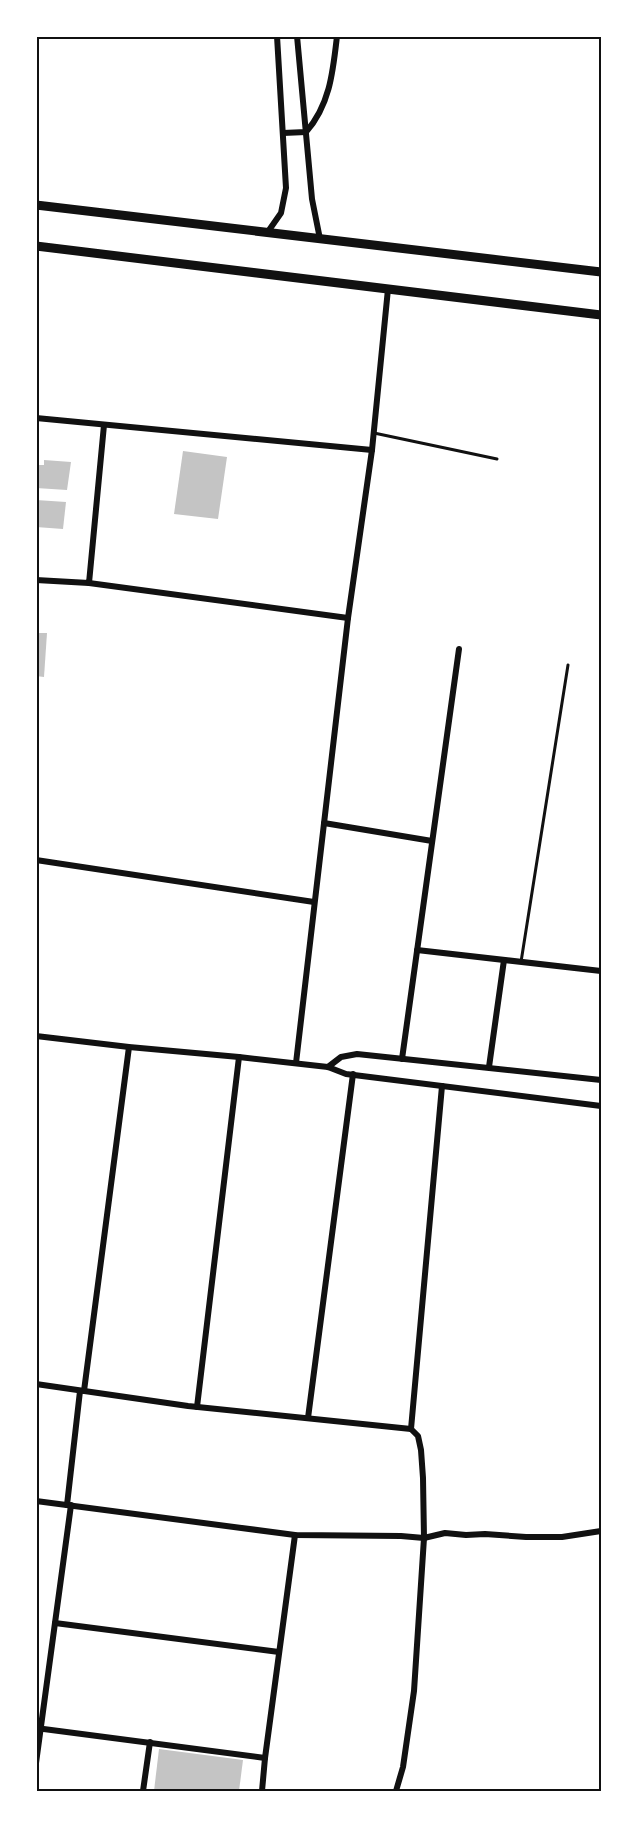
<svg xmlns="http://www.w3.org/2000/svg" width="637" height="1827" font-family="'Asap Condensed',sans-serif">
<rect width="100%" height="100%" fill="#fff"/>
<!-- building -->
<g fill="#c4c4c4">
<polygon points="183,451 227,457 218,519 174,514"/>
<polygon points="44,460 71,462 67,490 36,488 36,465 44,465"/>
<polygon points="36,500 66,502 63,529 36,527"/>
<polygon points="36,633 47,633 44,677 36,676"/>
<polygon points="159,1749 243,1760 239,1791 154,1791"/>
</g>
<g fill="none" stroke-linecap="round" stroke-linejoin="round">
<!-- service -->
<g stroke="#111" stroke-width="3">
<polyline points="374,433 497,459"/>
<polyline points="521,962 568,665"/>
</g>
<!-- minor -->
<g stroke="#111" stroke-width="6">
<polyline points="297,36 312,199 320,239"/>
<path d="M283 133 306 132C330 105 333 71 337 36"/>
<polyline points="267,233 281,213 286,188 277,36"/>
<polyline points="36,418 372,450"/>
<polyline points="36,580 89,583 104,425"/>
<polyline points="89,583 348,618"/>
<polyline points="324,823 432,841"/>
<polyline points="36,860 314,902"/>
<polyline points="417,950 601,971"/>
<polyline points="36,1036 129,1047 239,1057 328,1067 346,1074 601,1106"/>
<polyline points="402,1059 459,649"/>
<polyline points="296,1063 348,618 372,450 388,289"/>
<polyline points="328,1067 341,1057 357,1054 601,1080"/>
<polyline points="489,1067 504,960"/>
<polyline points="36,1384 188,1406 411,1429"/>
<polyline points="84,1391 129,1047"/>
<polyline points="197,1407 239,1057"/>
<polyline points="308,1418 353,1074"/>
<polyline points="36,1501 295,1535 401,1536 424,1538 445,1533 466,1535 485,1534 526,1537 562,1537 601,1531"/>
<polyline points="67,1505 80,1391"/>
<polyline points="55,1623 279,1652"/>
<polyline points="36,1728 265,1758"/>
<polyline points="36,1763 71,1505"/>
<polyline points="143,1791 150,1742"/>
<polyline points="262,1791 265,1758 295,1535"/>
<polyline points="396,1791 403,1767 414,1691 424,1538 423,1478 421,1450 418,1436 411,1429 442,1086"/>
</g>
<!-- primary -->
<g stroke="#111" stroke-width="9">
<polyline points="36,205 601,272"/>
<polyline points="36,246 601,315"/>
</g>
</g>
<!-- border -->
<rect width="637" height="1827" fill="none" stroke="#ffffff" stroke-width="75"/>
<rect x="38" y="38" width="562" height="1752" fill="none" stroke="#111" stroke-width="2"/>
</svg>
